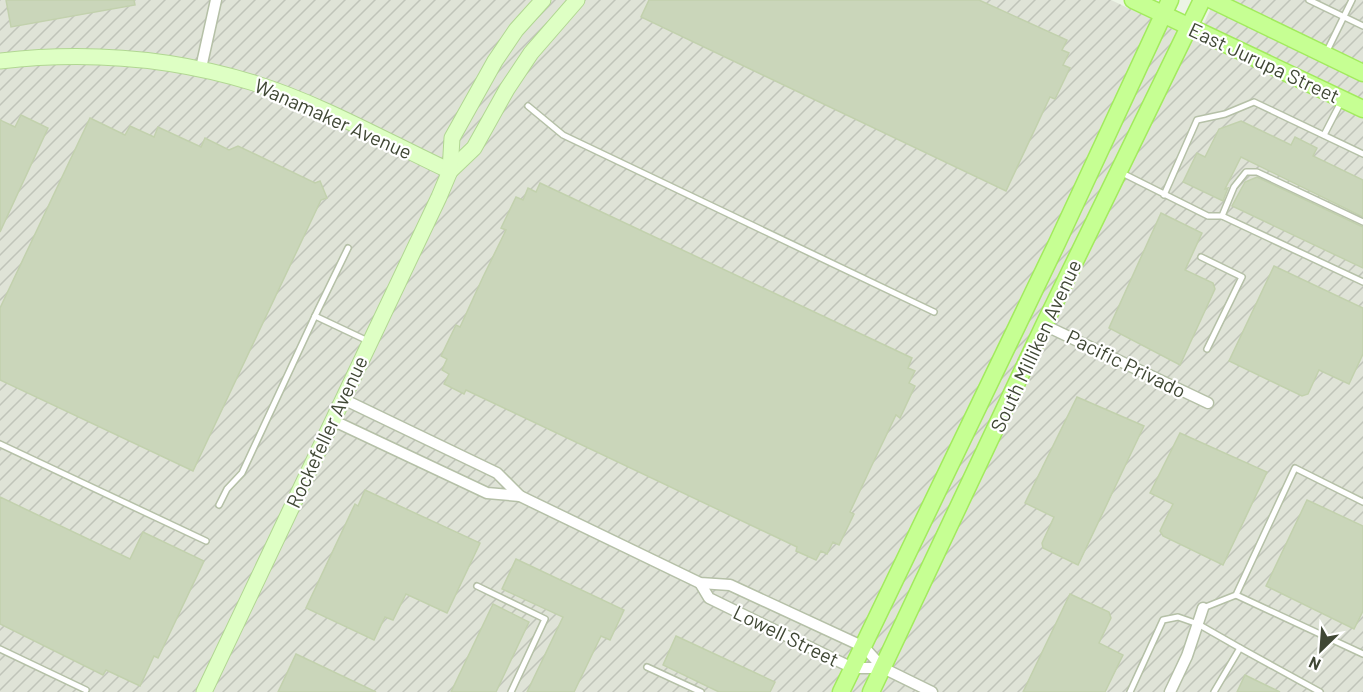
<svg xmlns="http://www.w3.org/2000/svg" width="1363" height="692" font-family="Barlow,sans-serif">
<defs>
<pattern id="industrial-furrows" width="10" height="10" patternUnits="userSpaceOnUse" patternTransform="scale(1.5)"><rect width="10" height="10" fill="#dfe3d7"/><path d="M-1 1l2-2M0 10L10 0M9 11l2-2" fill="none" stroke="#c0c4b9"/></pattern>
</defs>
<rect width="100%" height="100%" fill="#ecf4e5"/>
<!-- industrial -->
<polygon fill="url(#industrial-furrows)" points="0,0 1111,0 1196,40 1215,0 1363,0 1363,692 0,692"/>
<!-- building -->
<g fill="#cad6ba" stroke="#c2d1ad" stroke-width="1.5">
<polygon points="6,0 134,0 135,5 11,27"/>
<polygon points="649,0 979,0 1067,40 1062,50 1069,53 1063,65 1070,68 1055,99 1050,97 1006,191 641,17"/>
<polygon points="21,115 48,128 0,232 0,120 15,127"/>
<polygon points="90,118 125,135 130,126 154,137 158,127 201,147 205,138 229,150 238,146 315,183 320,181 327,198 321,200 193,471 0,380 0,308"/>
<polygon points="1241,121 1291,145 1295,137 1317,148 1313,156 1363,180 1363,217 1241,157 1225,189 1228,188 1223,201 1183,182 1197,153 1205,157 1219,129"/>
<polygon points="1257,177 1363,227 1363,268 1232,206 1245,182"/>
<polygon points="540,183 912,358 908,368 915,371 909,383 915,386 900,418 896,415 872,465 850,512 854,514 839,545 833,542 827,554 821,551 816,560 796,551 797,547 466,390 464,394 444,384 449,374 442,370 447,359 441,356 456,325 460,327 483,277 506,230 501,228 516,197 523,200 528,188 536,192"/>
<polygon points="1161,213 1202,233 1185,270 1213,283 1215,289 1180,365 1109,328"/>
<polygon points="1274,266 1363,308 1363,354 1349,384 1319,370 1308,394 1302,396 1229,361"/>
<polygon points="1077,397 1144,426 1078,565 1043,548 1042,543 1054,517 1025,503"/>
<polygon points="1180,433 1267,472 1223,565 1163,536 1160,531 1173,504 1150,493"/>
<polygon points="365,490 480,543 447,613 406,594 393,620 385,617 374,640 306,608 355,504 358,506"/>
<polygon points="0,497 130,559 143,532 204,561 158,658 154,656 140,686 106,670 103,675 0,624"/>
<polygon points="1307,500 1363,526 1363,611 1354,629 1266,586"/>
<polygon points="516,559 624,610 610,640 601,636 574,692 527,692 563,617 502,589"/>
<polygon points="1070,594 1109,612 1111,618 1099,643 1123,655 1105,692 1023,692"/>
<polygon points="493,604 529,622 496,692 451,692"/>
<polygon points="676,636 775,682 770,692 719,692 663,665"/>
<polygon points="296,654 376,692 278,692"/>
<polygon points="1245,675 1280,692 1237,692"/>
</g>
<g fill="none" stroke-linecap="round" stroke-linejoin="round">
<defs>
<g id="lane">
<polyline points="1309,0 1363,26"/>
<polyline points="1326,53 1352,0"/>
<polyline points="528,106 563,135 934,312"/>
<polyline points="1324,135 1341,102"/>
<polyline points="1120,172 1208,216 1222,216 1363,282"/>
<polyline points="1164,195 1197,120 1225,114 1254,102 1363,154"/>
<polyline points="1222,216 1234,187 1246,172 1257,172 1363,222"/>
<polyline points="348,248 315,316 368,341"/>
<polyline points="1201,257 1242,277 1207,349"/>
<polyline points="0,444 206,541"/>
<polyline points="219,505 227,489 242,473 315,316"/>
<polyline points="477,586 545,619 511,692"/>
<polyline points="1236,595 1363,654"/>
<polyline points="1203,608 1236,595 1295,468 1363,502"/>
<polyline points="1240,648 1320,692"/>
<polyline points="0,649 86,690"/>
<polyline points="647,667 701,692"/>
<polyline points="1130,692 1163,620 1178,617 1198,624 1240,648 1214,692"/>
</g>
<g id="street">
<polyline points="201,68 216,0"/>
<polyline points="1044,325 1208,403"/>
<polyline points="343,399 497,473 520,496 700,583 730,585 864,647 883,668 932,692"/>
<polyline points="332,420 487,493 520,496"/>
<polyline points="700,583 709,598 838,661 853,668 883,668"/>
<polyline points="1170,692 1187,656 1203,608"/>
</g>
<g id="secondary">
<path d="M0 61C86 51 170 57 254 83 321 104 386 141 450 171"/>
<polyline points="450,171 474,148 507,89 531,53 577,0"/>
<polyline points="204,692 439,197 450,171 452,138 495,61 516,30 543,0"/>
</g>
<g id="primary">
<polyline points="1133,0 1363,109"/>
<polyline points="1212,0 1363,73"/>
<polyline points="841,692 1058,241 1170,0"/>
<polyline points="871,692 1044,325 1202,0"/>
</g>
</defs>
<!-- lane casing -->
<use href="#lane" stroke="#b5c0a7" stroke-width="8"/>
<!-- street casing -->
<use href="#street" stroke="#b5c0a7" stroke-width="13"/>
<!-- secondary casing -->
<use href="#secondary" stroke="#b1d792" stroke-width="17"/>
<!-- primary casing -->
<use href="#primary" stroke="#a2eb5d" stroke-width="19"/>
<!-- lane -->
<use href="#lane" stroke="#fff" stroke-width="5"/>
<!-- street -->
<use href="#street" stroke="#fff" stroke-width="10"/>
<!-- secondary -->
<use href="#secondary" stroke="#deffc4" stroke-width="15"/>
<!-- primary -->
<use href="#primary" stroke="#c6ff93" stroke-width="16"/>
</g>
<g text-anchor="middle" stroke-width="4.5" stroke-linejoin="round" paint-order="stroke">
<!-- street labels -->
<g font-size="20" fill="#3f4734" stroke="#fff">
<text transform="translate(1264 63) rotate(25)" y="7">East Jurupa Street</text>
<text transform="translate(333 119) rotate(24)" y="7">Wanamaker Avenue</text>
<text transform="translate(1036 346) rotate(-65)" y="7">South Milliken Avenue</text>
<text transform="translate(1126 364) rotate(26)" y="7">Pacific Privado</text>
<text transform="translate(327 432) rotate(-65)" y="7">Rockefeller Avenue</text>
<text transform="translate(786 636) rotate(26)" y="7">Lowell Street</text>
</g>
</g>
<!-- north arrow -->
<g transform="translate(1321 650) rotate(205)" stroke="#ffffff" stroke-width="4.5" paint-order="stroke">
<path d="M0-4.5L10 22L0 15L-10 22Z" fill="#3f4734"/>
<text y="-9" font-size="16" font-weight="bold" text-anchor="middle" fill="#3f4734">N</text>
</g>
</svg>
